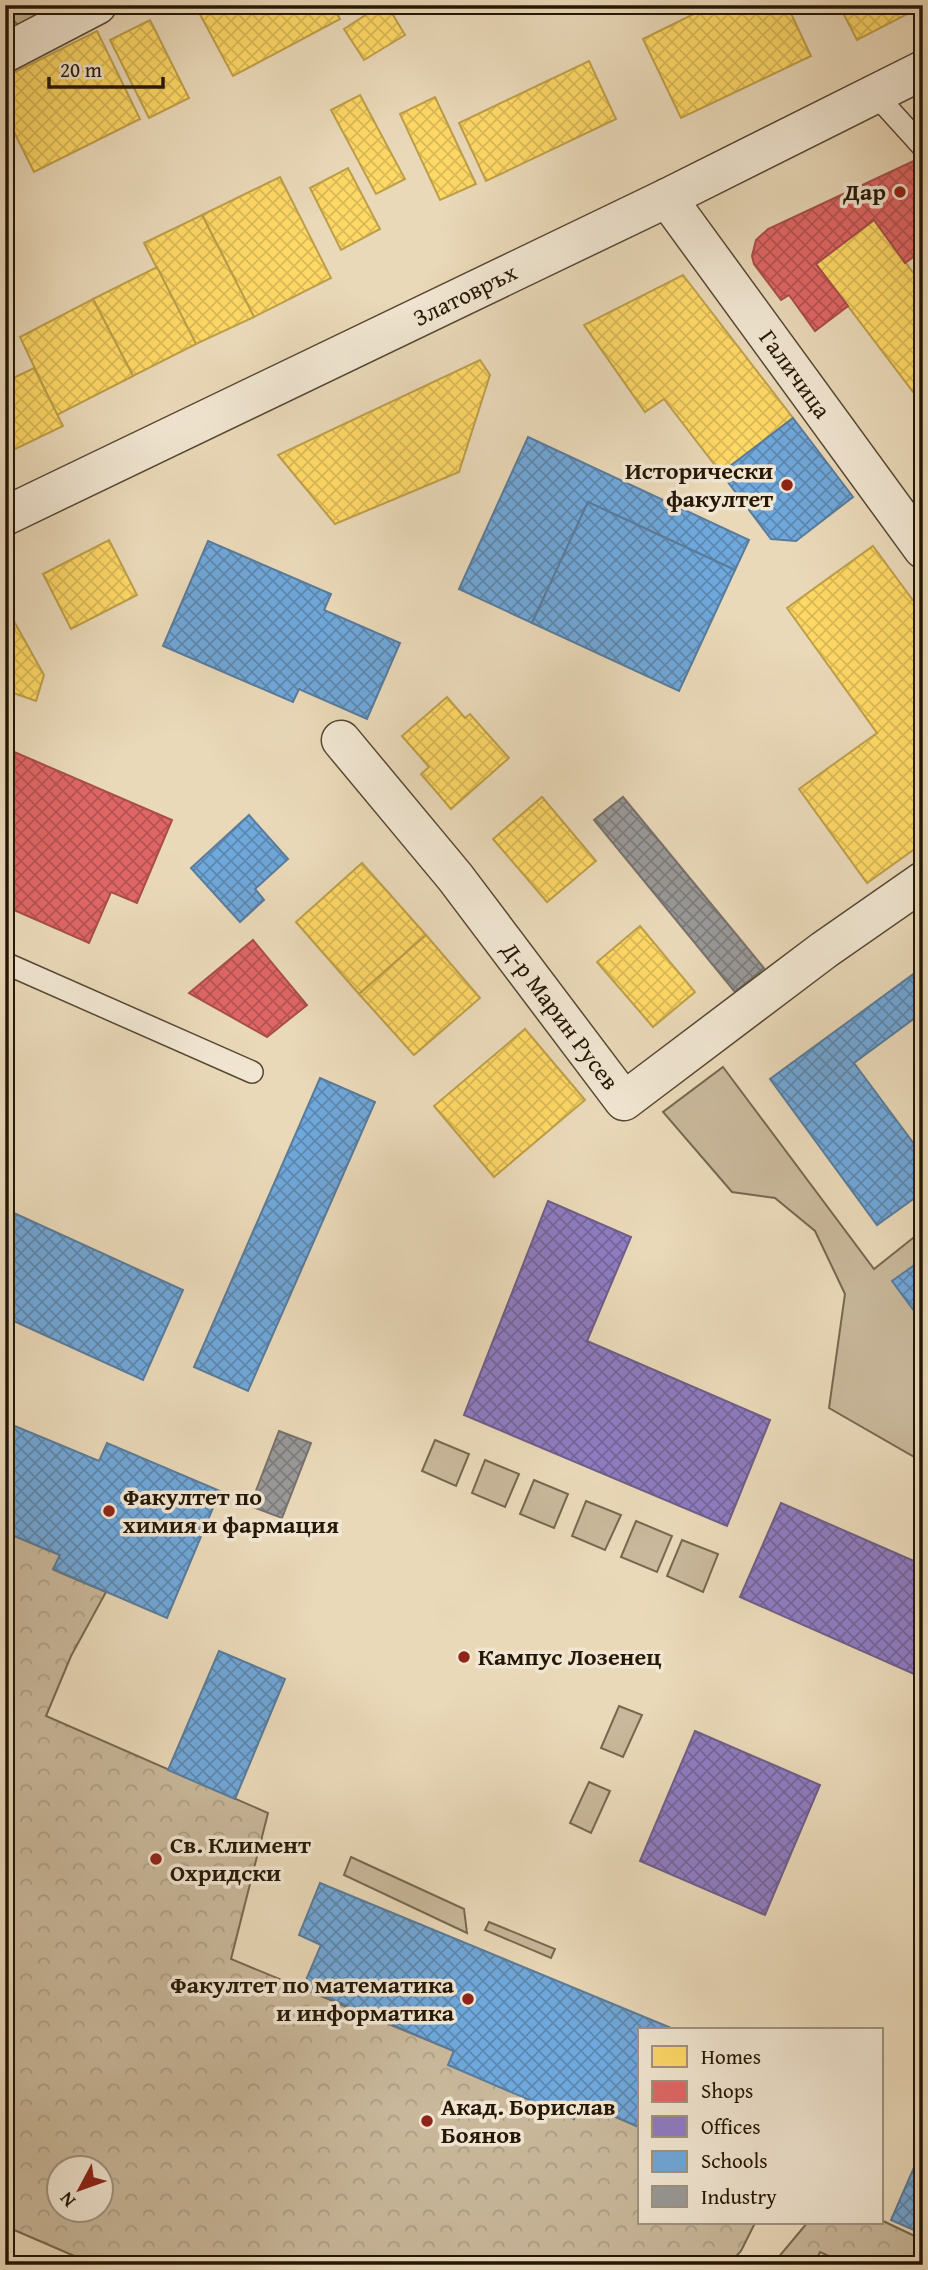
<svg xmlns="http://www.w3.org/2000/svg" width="928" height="2270" font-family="'Gentium Book Plus',serif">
<defs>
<pattern id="forest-crowns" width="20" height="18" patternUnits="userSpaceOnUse" patternTransform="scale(1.75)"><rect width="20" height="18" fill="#c9b89b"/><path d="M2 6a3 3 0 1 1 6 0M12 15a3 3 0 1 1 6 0" fill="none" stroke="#ac9d84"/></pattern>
<pattern id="homes-cross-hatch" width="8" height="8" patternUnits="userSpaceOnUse" patternTransform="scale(1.75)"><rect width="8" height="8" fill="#ffd966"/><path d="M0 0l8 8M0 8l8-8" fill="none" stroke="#daba57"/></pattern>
<pattern id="shops-cross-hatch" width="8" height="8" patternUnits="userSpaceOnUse" patternTransform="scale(1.75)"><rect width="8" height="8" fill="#e06666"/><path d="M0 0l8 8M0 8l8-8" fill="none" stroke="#b55352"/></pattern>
<pattern id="offices-cross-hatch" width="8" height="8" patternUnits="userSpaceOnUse" patternTransform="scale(1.75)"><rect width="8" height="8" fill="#8e7cc3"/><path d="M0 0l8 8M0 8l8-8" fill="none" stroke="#74659c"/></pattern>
<pattern id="schools-cross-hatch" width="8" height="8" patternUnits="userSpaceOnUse" patternTransform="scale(1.75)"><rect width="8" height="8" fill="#6fa8dc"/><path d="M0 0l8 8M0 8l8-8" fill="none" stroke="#5b88b0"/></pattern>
<pattern id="industry-cross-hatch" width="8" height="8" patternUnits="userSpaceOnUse" patternTransform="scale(1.75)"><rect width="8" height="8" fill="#999"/><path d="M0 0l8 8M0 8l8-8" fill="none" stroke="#7d7c7b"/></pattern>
</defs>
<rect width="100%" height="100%" fill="#ead9b9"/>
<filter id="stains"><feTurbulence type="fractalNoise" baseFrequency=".00286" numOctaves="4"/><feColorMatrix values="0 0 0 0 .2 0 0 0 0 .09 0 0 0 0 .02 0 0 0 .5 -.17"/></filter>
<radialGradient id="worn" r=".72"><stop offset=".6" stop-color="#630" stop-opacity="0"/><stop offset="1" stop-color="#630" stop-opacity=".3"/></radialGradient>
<!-- grass -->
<g fill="#c9b89b" stroke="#776850" stroke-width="2">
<polygon points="723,1067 874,1269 923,1230 923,1462 829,1408 845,1294 815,1231 775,1198 732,1192 663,1112"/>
<polygon points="435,1440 469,1454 456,1486 422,1471"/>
<polygon points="485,1460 519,1474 505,1507 472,1493"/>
<polygon points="534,1480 568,1494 554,1528 520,1514"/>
<polygon points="586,1501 621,1515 605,1550 572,1536"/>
<polygon points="636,1521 672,1536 657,1572 621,1557"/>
<polygon points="682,1540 718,1554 703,1592 667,1576"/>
<polygon points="619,1706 642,1715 623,1757 601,1748"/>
<polygon points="589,1782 610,1791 591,1833 570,1823"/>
<polygon points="351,1857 464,1909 467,1933 344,1875"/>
<polygon points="489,1922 555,1949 551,1958 485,1930"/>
</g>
<!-- forest -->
<g fill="url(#forest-crowns)" stroke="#776850" stroke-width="2" fill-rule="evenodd">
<polygon points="5,5 73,5 24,31 5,12"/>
<path d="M5 1532 60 1555 54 1570 106 1592 71 1656 46 1716 268 1813 231 1959 454 2051 449 2065 574 2118 581 2102 639 2127V2223H755L741 2251 728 2265H95L5 2226ZM60 2168H102V2210H60Z"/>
<polygon points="881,2220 923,2240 923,2265 849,2265 820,2252 814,2265 772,2265 807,2223 881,2223"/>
</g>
<!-- homes -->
<g fill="url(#homes-cross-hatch)" stroke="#be9f49" stroke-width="2">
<polygon points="195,5 333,5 340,19 233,76"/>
<polygon points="381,5 387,5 405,35 364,60 344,29"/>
<polygon points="712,5 787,5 811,56 681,118 643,39"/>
<polygon points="839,5 923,5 923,6 857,40"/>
<polygon points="150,20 189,98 149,118 110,40"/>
<polygon points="97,31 140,119 34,172 5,114 5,77"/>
<polygon points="589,61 616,119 486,181 459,123"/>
<polygon points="360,95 405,179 376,194 331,110"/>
<polygon points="435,97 476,184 440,200 400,114"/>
<polygon points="348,168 380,229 341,250 310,188"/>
<polygon points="280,177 331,278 254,317 202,215"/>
<polygon points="202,215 254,317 196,344 144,243"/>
<polygon points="874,220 923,286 923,405 816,264"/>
<polygon points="157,267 196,344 133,376 93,299"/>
<polygon points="683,275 793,418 721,473 664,399 645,412 584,325"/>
<polygon points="93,299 133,376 57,415 20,337"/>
<polygon points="480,360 490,375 459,472 335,524 278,455"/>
<polygon points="34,368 63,426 5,454 5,382"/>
<polygon points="109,540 137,595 71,629 43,574"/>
<polygon points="873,546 923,614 923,843 867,883 799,789 877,733 787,608"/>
<polygon points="5,605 44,675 36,701 5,690"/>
<polygon points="447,697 465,718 470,714 509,758 451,809 421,774 429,767 402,736"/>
<polygon points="542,797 596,861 547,902 493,839"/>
<polygon points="362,863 426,935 359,994 296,922"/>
<polygon points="640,926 695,992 653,1027 597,962"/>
<polygon points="426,935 480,998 414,1055 359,994"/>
<polygon points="525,1029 585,1100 494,1177 434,1106"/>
</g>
<!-- shops -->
<g fill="url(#shops-cross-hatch)" stroke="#a84e49" stroke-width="2">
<polygon points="920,158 923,162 923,250 905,263 874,220 816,264 848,306 815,331 789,295 781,300 754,264 752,256 756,240 768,229"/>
<polygon points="5,748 172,820 137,903 111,892 89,943 5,906"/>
<polygon points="253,940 307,1005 267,1037 189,993"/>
</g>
<!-- offices -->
<g fill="url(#offices-cross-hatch)" stroke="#6e5e8a" stroke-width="2">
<polygon points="548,1201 631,1237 587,1341 770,1420 727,1526 464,1415"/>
<polygon points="781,1503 923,1565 923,1678 740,1597"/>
<polygon points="695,1731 820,1785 765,1915 640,1861"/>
</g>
<!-- schools -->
<g fill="url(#schools-cross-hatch)" stroke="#597c9c" stroke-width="2">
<polygon points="793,418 853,497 796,541 771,539 721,473"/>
<polygon points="528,437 749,540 735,570 588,502 532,623 459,589"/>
<polygon points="588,502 735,570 679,691 532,623"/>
<polygon points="208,541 331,594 324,610 400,643 367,719 299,689 293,702 163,646"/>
<polygon points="249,815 288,859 255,889 264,900 240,922 191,868"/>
<polygon points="923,967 923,1012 854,1063 923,1156 923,1192 877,1225 770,1079"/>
<polygon points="320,1078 375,1102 248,1391 194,1367"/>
<polygon points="5,1209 183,1290 143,1380 5,1317"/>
<polygon points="923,1259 923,1317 920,1319 892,1281"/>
<polygon points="5,1422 99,1461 107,1443 220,1491 167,1618 53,1569 60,1555 5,1532"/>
<polygon points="219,1651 285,1679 235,1799 168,1770"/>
<polygon points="320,1883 676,2030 639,2030 639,2127 581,2102 574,2119 448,2065 454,2051 303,1987 321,1945 299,1935"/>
<polygon points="923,2147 923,2234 891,2220"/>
</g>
<!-- industry -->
<g fill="url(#industry-cross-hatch)" stroke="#76726d" stroke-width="2">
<polygon points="623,797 764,968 735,992 594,820"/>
<polygon points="279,1431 311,1443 282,1518 250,1506"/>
</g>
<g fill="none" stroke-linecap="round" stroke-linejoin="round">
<defs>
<g id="lane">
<polyline points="875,94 923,147"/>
<polyline points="5,963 252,1072"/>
</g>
<g id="street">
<polyline points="5,53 97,5"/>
<polyline points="667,198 923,549"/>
<polyline points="5,516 667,198 923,70"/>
<polyline points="341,740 455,877 624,1101 824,950 923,881"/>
</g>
</defs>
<!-- lane casing -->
<use href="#lane" stroke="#564833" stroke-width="24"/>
<!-- street casing -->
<use href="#street" stroke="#564833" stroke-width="41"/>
<!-- lane -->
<use href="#lane" stroke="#f1e6d2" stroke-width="21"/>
<!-- street -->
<use href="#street" stroke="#f1e6d2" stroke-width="38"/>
</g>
<!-- markers -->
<g fill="#8f2418" stroke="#f1e6d2" stroke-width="2.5">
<circle cx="900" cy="192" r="7"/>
<circle cx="787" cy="485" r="7"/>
<circle cx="109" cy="1511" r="7"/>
<circle cx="464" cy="1657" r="7"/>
<circle cx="156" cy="1859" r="7"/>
<circle cx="468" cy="1999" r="7"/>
<circle cx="427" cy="2121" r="7"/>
</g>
<g text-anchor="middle" stroke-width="7" stroke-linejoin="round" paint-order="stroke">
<!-- poi labels -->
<g font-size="24" font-weight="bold" fill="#251706" stroke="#f1e6d2" text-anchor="start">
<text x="886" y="200" text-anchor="end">Дар</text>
<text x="773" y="479" text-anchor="end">Исторически<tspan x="773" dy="28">факултет</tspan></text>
<text x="123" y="1505">Факултет по<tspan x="123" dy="28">химия и фармация</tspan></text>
<text x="478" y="1665">Кампус Лозенец</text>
<text x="170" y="1853">Св. Климент<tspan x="170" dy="28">Охридски</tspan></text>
<text x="454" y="1993" text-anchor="end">Факултет по математика<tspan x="454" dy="28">и информатика</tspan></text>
<text x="441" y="2115">Акад. Борислав<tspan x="441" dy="28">Боянов</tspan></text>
</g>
<!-- street labels -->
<g font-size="24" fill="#251706" stroke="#f1e6d2">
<text transform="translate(465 295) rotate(-26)" y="8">Златовръх</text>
<text transform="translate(795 374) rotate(54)" y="8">Галичица</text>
<text transform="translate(560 1016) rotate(53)" y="8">Д-р Марин Русев</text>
</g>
</g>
<!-- margin -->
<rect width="928" height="2270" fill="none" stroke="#ead9b9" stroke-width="28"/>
<rect x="7" y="7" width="914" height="2256" fill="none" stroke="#251706" stroke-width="3.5"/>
<rect x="14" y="14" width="900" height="2242" fill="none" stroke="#251706" stroke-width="2"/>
<!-- legend -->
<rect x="638" y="2028" width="245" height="196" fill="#f1e6d2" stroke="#9f9380" stroke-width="2"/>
<rect x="652" y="2046" width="35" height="21" fill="#ffd966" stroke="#9f9380" stroke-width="2"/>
<text x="701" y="2064" font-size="21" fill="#251706">Homes</text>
<rect x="652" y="2081" width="35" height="21" fill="#e06666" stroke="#9f9380" stroke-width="2"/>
<text x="701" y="2098" font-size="21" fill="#251706">Shops</text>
<rect x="652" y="2116" width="35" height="21" fill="#8e7cc3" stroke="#9f9380" stroke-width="2"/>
<text x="701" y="2134" font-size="21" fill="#251706">Offices</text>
<rect x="652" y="2151" width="35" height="21" fill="#6fa8dc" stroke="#9f9380" stroke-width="2"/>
<text x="701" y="2168" font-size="21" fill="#251706">Schools</text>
<rect x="652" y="2186" width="35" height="21" fill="#999999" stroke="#9f9380" stroke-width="2"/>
<text x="701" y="2204" font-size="21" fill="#251706">Industry</text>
<!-- north arrow -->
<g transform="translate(80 2189) rotate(229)"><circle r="33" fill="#f1e6d2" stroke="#9f9380" stroke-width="2"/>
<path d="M0-5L12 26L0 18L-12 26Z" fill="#8f2418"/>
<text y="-10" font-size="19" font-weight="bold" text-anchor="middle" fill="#251706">N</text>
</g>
<!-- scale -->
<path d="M49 77v10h114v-10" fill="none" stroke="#251706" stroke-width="3.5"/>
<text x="60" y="77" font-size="21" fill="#251706" stroke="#f1e6d2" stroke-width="5" paint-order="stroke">20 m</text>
<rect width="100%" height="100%" filter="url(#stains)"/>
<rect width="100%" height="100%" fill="url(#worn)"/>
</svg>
